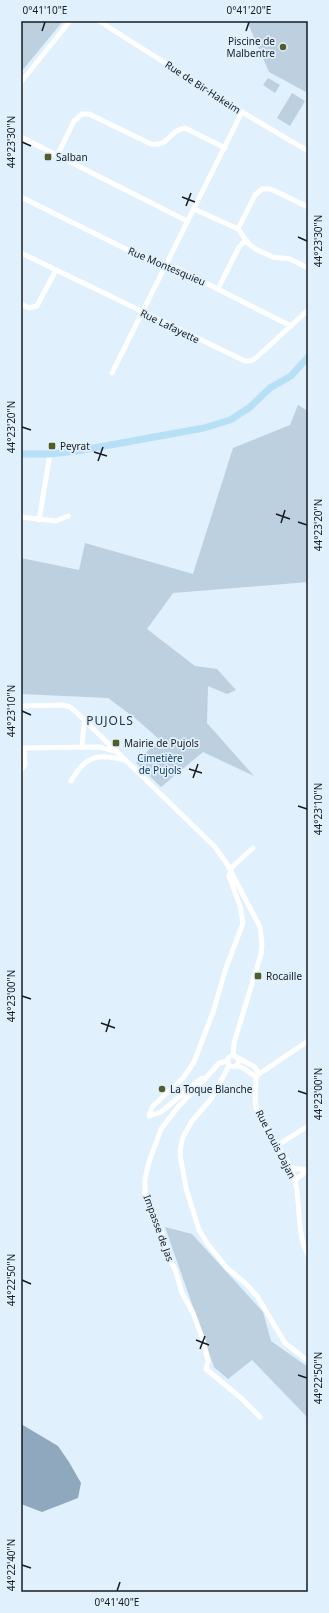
<svg xmlns="http://www.w3.org/2000/svg" width="329" height="1613" font-family="'Noto Sans',sans-serif">
<rect width="100%" height="100%" fill="#e0f0fc"/>
<!-- green -->
<g fill="#bcd0e0">
<polygon points="21,21 63,21 21,72"/>
<polygon points="247,21 308,21 308,89 306,92 269,72"/>
<polygon points="268,78 280,85 275,93 263,85"/>
<polygon points="292,93 305,101 290,126 277,118"/>
<polygon points="298,405 308,411 308,582 173,593 147,629 195,666 217,669 236,690 227,694 208,686 207,723 254,776 203,752 161,787 136,763 159,739 135,718 108,698 21,694 21,558 79,570 85,543 193,574 233,448 290,425"/>
<polygon points="165,1227 192,1234 263,1312 271,1341 308,1367 308,1418 252,1360 228,1379 214,1367"/>
</g>
<!-- water -->
<polygon fill="#8fa8bd" points="21,1424 58,1446 69,1462 81,1483 78,1498 42,1512 21,1504"/>
<g fill="none" stroke-linecap="round" stroke-linejoin="round">
<!-- street -->
<g stroke="#fff" stroke-width="5">
<polyline points="99,21 242,112 308,151"/>
<polyline points="21,82 70,21"/>
<polyline points="21,137 187,221"/>
<path d="M57 156 74 121 82 114H89L151 144C169 147 169 130 185 128L225 148"/>
<polyline points="21,197 156,264 176,268 291,326"/>
<polyline points="194,209 238,229 249,244 257,250 273,257 290,259 308,268"/>
<polyline points="238,229 255,195 262,189 270,189 275,191 308,207"/>
<polyline points="21,253 245,361 251,361 257,357 308,310"/>
<polyline points="218,289 239,247 246,240"/>
<polyline points="21,304 29,308 37,306 56,270"/>
<polyline points="112,373 242,112"/>
<polyline points="21,517 56,521 68,516"/>
<polyline points="39,520 50,454"/>
<polyline points="21,706 63,705 70,707 76,712 215,847 227,864 260,927 262,944 261,954 234,1043 233,1056"/>
<polyline points="82,747 84,724 86,722"/>
<polyline points="21,748 99,747 115,751"/>
<polyline points="21,770 25,765 24,748"/>
<path d="M71 781C85 756 97 753 124 760"/>
<polyline points="253,848 232,867 229,876 240,906 243,923 226,968 213,1012 194,1062 183,1078 152,1107 149,1116 161,1112 202,1078 204,1080 178,1107 161,1129 149,1162 145,1179 145,1193 151,1212 161,1231 170,1260 175,1269 182,1293 193,1313 203,1340 208,1361 206,1369 241,1398 260,1417"/>
<circle cx="233" cy="1061" r="5.5"/>
<polyline points="238,1058 255,1067 259,1074"/>
<polyline points="229,1066 211,1099 192,1121 183,1137 181,1145 180,1155 186,1188 199,1230 207,1243 227,1268 246,1284 257,1296 285,1343 308,1361"/>
<polyline points="238,1066 245,1069 256,1077"/>
<path d="M256 1077C256 1088 253 1103 258 1113 268 1136 288 1155 295 1180 301 1204 296 1234 308 1255"/>
<polyline points="256,1077 259,1074 308,1041"/>
<polyline points="204,1080 219,1063 228,1061"/>
<polyline points="278,1145 308,1126"/>
<polyline points="290,1168 308,1170"/>
<polyline points="295,1180 308,1170"/>
</g>
<!-- secondary -->
<polyline stroke="#b7e0f7" stroke-width="7" points="21,454 50,454 77,451 204,428 230,420 249,408 270,388 291,376 308,357"/>
</g>
<!-- ticks -->
<path fill="none" stroke="#171c20" stroke-width="1.5" d="M42 31 45 22M246 31 249 22M22 142 31 146M182 197 195 202M186 206 191 193M298 237 307 241M22 427 31 430M94 452 107 456M98 461 103 447M276 514 290 519M298 522 307 525M281 523 285 510M22 711 31 715M189 769 202 773M193 778 198 764M298 806 307 809M22 996 31 999M101 1023 115 1028M106 1032 110 1019M298 1091 307 1094M22 1280 31 1284M196 1340 209 1345M200 1349 205 1336M298 1375 307 1378M22 1565 31 1568M117 1591 120 1582"/>
<!-- markers -->
<g fill="#545c2a" stroke="#e0f0fc" stroke-width="1.5">
<circle cx="283" cy="47" r="4"/>
<rect x="44" y="153" width="8" height="8" rx="2"/>
<rect x="48" y="442" width="8" height="8" rx="2"/>
<rect x="112" y="739" width="8" height="8" rx="2"/>
<rect x="254" y="972" width="8" height="8" rx="2"/>
<circle cx="162" cy="1089" r="4"/>
</g>
<g text-anchor="middle" stroke-width="3.5" stroke-linejoin="round" paint-order="stroke">
<!-- poi labels -->
<g font-size="10" fill="#171c20" stroke="#e0f0fc" text-anchor="start">
<text x="275" y="45" text-anchor="end">Piscine de<tspan x="275" dy="12">Malbentre</tspan></text>
<text x="56" y="161">Salban</text>
<text x="60" y="450">Peyrat</text>
<text x="124" y="747">Mairie de Pujols</text>
<text x="266" y="980">Rocaille</text>
<text x="170" y="1093">La Toque Blanche</text>
</g>
<!-- street labels -->
<g font-size="10" fill="#171c20" stroke="#e0f0fc">
<text transform="translate(203 87) rotate(33)" y="4">Rue de Bir-Hakeim</text>
<text transform="translate(167 266) rotate(23)" y="4">Rue Montesquieu</text>
<text transform="translate(170 326) rotate(26)" y="4">Rue Lafayette</text>
<text transform="translate(276 1144) rotate(63)" y="4">Rue Louis Dajan</text>
<text transform="translate(159 1228) rotate(70)" y="4">Impasse de Jas</text>
</g>
<!-- park labels -->
<g font-size="10" fill="#0d3a59" stroke="#e0f0fc">
<text x="160" y="762">Cimetière<tspan x="160" dy="12">de Pujols</tspan></text>
</g>
<!-- quarter labels -->
<g font-size="12" letter-spacing="1" fill="#27333d" stroke="#e0f0fc">
<text x="110" y="725">PUJOLS</text>
</g>
</g>
<!-- border -->
<rect width="329" height="1613" fill="none" stroke="#e0f0fc" stroke-width="44"/>
<rect x="22" y="22" width="285" height="1569" fill="none" stroke="#171c20" stroke-width="1.5"/>
<g font-size="10" text-anchor="middle" fill="#171c20">
<text x="45" y="14">0°41'10"E</text>
<text x="249" y="14">0°41'20"E</text>
<text transform="translate(11 142) rotate(-90)" y="4">44°23'30"N</text>
<text transform="translate(318 241) rotate(-90)" y="4">44°23'30"N</text>
<text transform="translate(11 427) rotate(-90)" y="4">44°23'20"N</text>
<text transform="translate(318 525) rotate(-90)" y="4">44°23'20"N</text>
<text transform="translate(11 711) rotate(-90)" y="4">44°23'10"N</text>
<text transform="translate(318 809) rotate(-90)" y="4">44°23'10"N</text>
<text transform="translate(11 996) rotate(-90)" y="4">44°23'00"N</text>
<text transform="translate(318 1094) rotate(-90)" y="4">44°23'00"N</text>
<text transform="translate(11 1280) rotate(-90)" y="4">44°22'50"N</text>
<text transform="translate(318 1378) rotate(-90)" y="4">44°22'50"N</text>
<text transform="translate(11 1565) rotate(-90)" y="4">44°22'40"N</text>
<text x="117" y="1606">0°41'40"E</text>
</g>
</svg>
